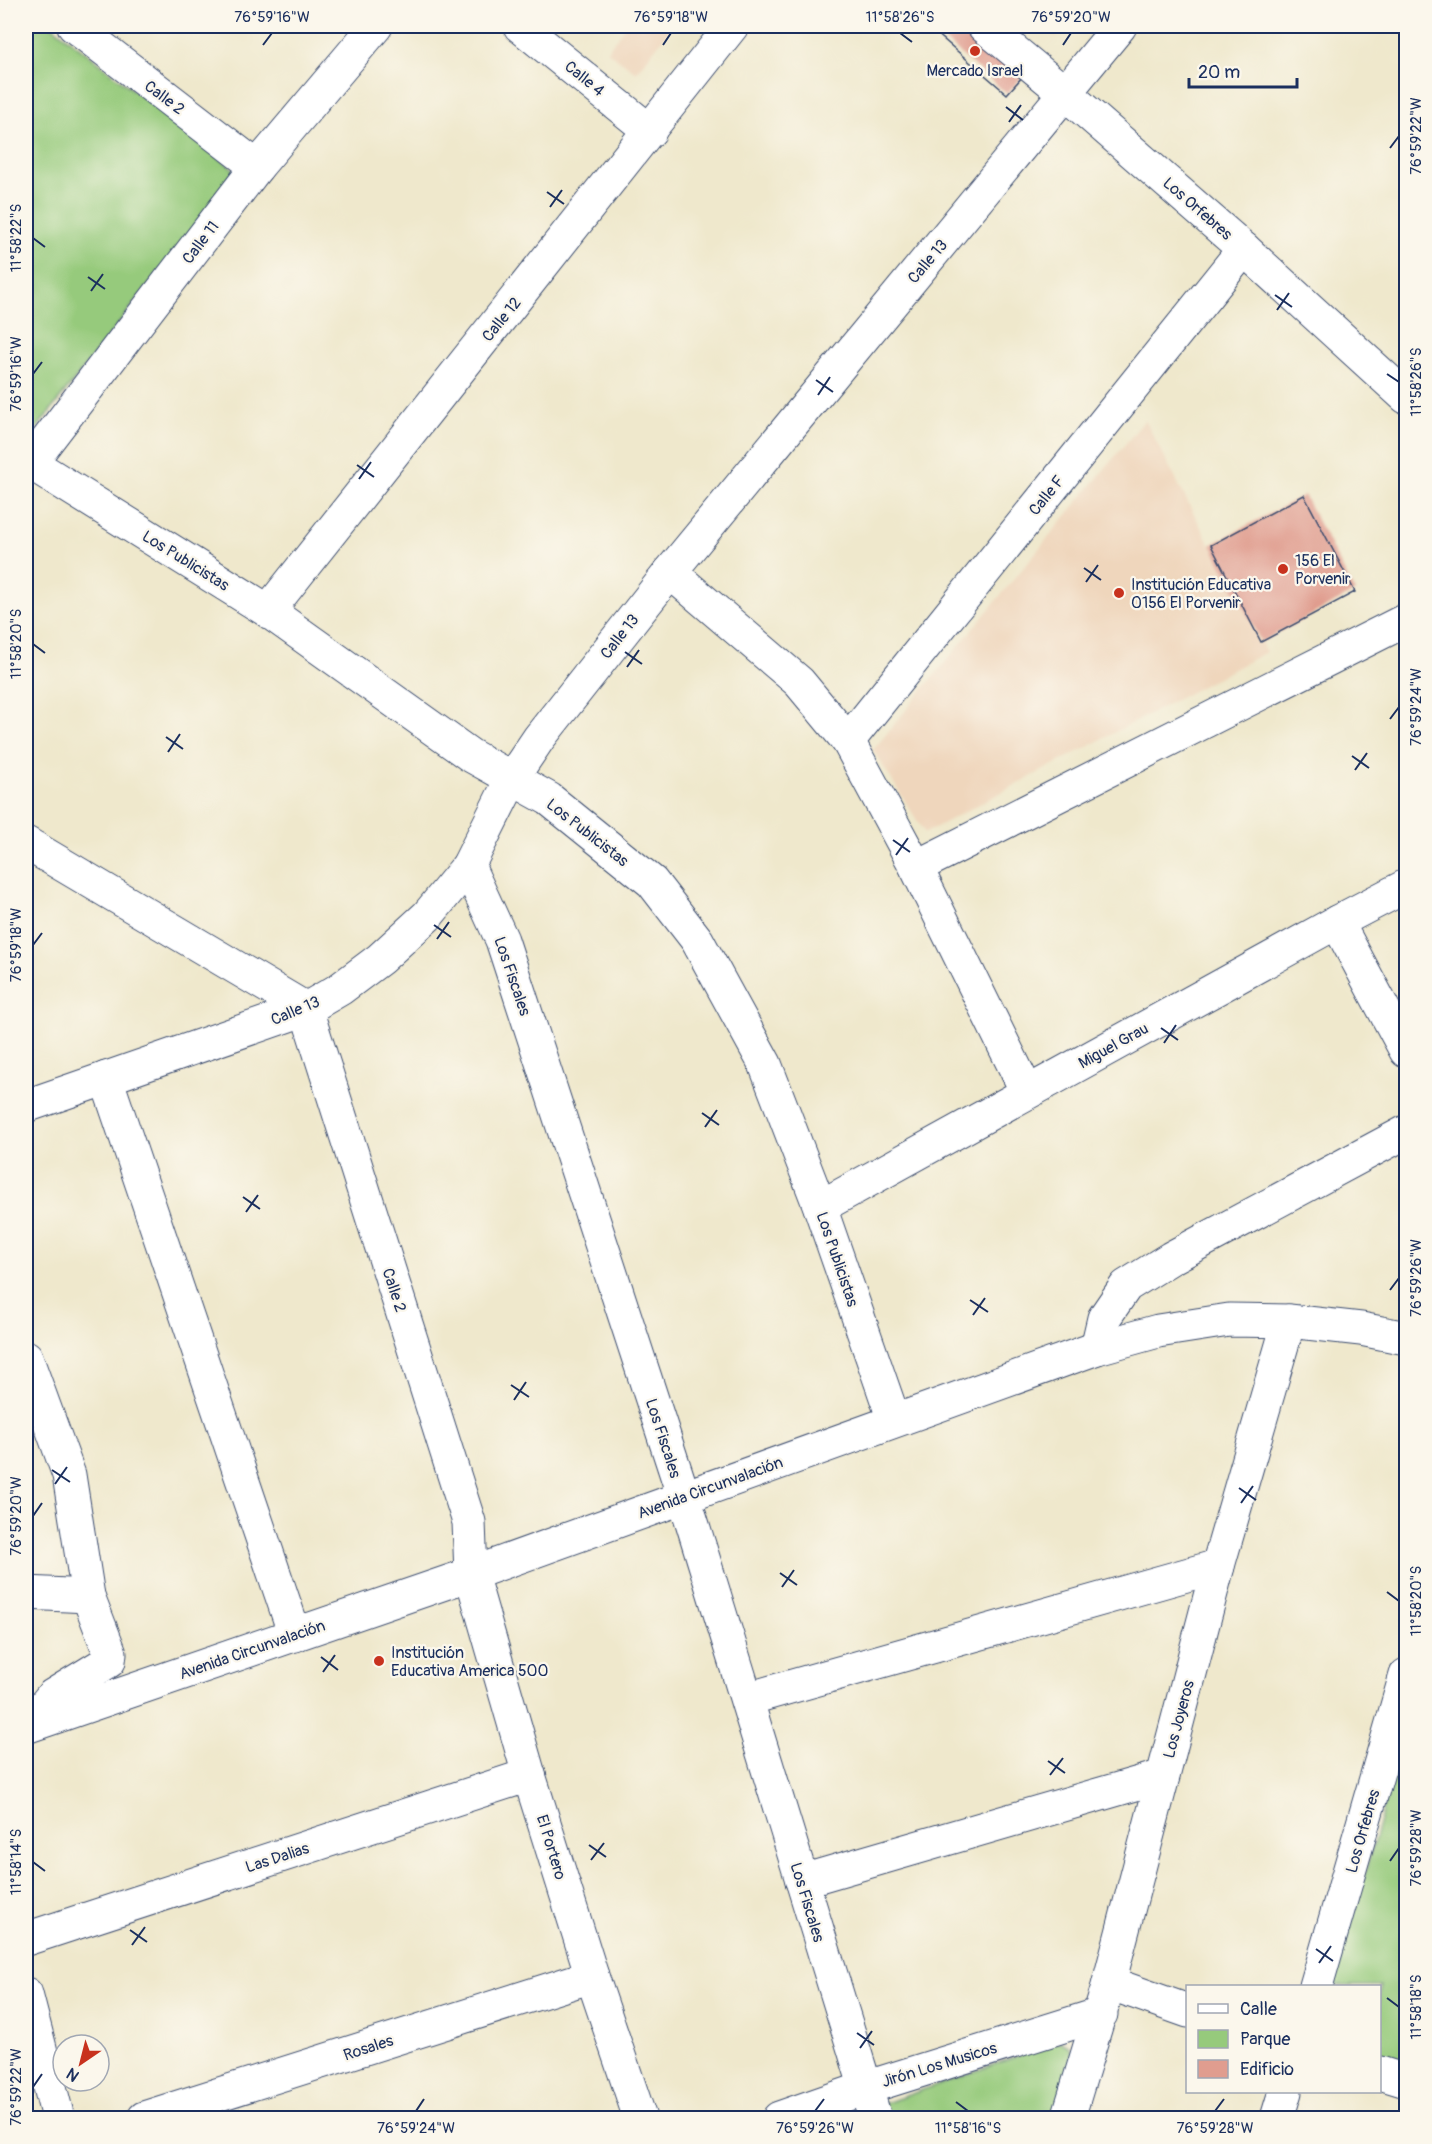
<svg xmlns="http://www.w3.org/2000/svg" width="1432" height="2144" font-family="Pangolin,sans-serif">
<rect width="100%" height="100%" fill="#fbf7ec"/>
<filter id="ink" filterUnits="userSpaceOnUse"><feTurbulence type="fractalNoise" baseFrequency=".0167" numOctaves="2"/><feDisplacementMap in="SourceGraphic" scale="12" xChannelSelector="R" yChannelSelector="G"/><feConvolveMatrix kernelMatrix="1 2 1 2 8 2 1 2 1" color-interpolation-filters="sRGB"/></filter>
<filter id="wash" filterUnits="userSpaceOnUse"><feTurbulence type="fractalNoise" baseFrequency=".008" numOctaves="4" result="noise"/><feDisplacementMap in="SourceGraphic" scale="24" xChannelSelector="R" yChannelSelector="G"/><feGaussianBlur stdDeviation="1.35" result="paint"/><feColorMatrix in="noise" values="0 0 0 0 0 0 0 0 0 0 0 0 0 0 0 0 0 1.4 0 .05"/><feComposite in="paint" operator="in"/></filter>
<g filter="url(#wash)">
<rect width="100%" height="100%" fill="#efe8cc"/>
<!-- built -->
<g fill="#efd6bc">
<polygon points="626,26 673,26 636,72 607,51"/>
<polygon points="1041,26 1065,26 1056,37"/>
<polygon points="1145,420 1266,652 925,833 873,750"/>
</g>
<!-- green -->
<g fill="#96ca7c" stroke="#587c6d" stroke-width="1.5">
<polygon points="26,26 52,26 237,172 26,442"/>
<polygon points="1398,1757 1406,1759 1406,2073 1380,2067 1380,1986 1333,1986"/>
<polygon points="1060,2041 1070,2047 1072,2056 1054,2118 888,2118 883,2104"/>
</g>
<g id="blocks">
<!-- building -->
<g fill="#e09d8f">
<polygon points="928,26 963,26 1023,76 1007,94"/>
<polygon points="1304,495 1355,592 1261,642 1211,545"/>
</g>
</g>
</g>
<g filter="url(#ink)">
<use href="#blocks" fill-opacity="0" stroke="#3b4b6e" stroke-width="1.5"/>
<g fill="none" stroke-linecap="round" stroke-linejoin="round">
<defs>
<g id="minor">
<polyline points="74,26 257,167"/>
<polyline points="520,26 650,131"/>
<polyline points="984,26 1065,93 1244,249 1406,397"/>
<polyline points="26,460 268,611 470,755 549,799 652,882 697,940 765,1064 820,1207 894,1420"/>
<polyline points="30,463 257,167 376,26"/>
<polyline points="670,572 799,682 848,741 916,867 1027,1092"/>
<polyline points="268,611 732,26"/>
<polyline points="848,741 1244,249"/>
<polyline points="26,843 306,1009 469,1522 471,1574 529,1775 592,1976 640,2118"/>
<polyline points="468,866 502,940 692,1522 875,2118"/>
<polyline points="916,867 1406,620"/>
<polyline points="1337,922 1406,1051"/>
<polyline points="106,1078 295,1635"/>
<polyline points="26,1106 306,1009 340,989 380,959 427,916 468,866 512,778 539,738 670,572 1120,26"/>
<polyline points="820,1207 1337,922 1406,886"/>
<polyline points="1097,1348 1104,1318 1126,1286 1171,1258 1406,1132"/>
<polyline points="26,1357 69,1475 88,1596 110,1653 109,1661 52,1696 43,1707 41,1721"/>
<polyline points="26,1593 88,1596"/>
<polyline points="747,1699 1218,1566"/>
<polyline points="26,1727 471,1574 1097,1348 1158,1331 1229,1320 1289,1321 1361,1329 1406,1338"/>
<polyline points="802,1881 1163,1776"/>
<polyline points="26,1939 529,1775"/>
<polyline points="1109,1983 1188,2011"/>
<polyline points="1316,1986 1406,1675"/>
<polyline points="26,1994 58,2118"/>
<polyline points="1380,2073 1406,2081"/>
<polyline points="144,2118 592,1976"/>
<polyline points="779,2118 865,2088 1101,2014"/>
<polyline points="1068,2118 1109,1983 1218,1566 1289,1321"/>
<polyline points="1277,2118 1285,2092"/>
</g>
</defs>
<!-- minor casing -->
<use href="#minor" stroke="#3b4b6e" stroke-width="35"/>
<!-- minor -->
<use href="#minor" stroke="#fff" stroke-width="33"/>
</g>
</g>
<!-- ticks -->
<path fill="none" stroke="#1b2f5e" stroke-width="2" d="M900 33 912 42M263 45 272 33M663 45 671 33M1063 45 1071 33M1006 107 1023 120M1009 122 1021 105M1390 148 1399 136M547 192 564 204M550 207 562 190M33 238 45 247M88 277 105 289M91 291 103 274M1275 295 1292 307M1277 310 1289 293M33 374 42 362M1387 374 1399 382M816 380 833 392M818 395 830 377M357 465 374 477M359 479 371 462M1084 568 1101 580M1086 582 1098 565M33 644 45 653M625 652 642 664M627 667 639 650M1390 719 1399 707M166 737 183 749M168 752 180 734M1352 756 1369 768M1355 770 1367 753M893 840 910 852M896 855 908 838M434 925 451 937M437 939 449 922M33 945 42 933M1161 1028 1178 1040M1164 1043 1176 1025M702 1113 719 1125M705 1127 717 1110M243 1197 260 1209M246 1212 258 1195M1390 1290 1399 1278M970 1300 988 1312M973 1315 985 1298M511 1385 529 1397M514 1400 526 1382M52 1470 70 1482M55 1484 67 1467M1239 1488 1256 1500M1241 1503 1253 1486M33 1516 42 1503M780 1573 797 1585M782 1587 794 1570M1387 1592 1399 1601M321 1657 338 1670M323 1672 335 1655M1048 1761 1065 1773M1050 1775 1063 1758M589 1845 606 1857M591 1860 604 1843M1390 1861 1399 1848M33 1862 45 1871M130 1930 147 1942M132 1945 145 1927M1316 1949 1333 1961M1319 1963 1331 1946M1387 1998 1399 2007M857 2033 874 2045M860 2048 872 2031M33 2087 42 2074M956 2102 968 2111M416 2111 424 2099M815 2111 824 2099M1215 2111 1224 2099"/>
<!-- markers -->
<g fill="#c8321e" stroke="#fbf7ec" stroke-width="2">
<circle cx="975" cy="51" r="6"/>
<circle cx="1283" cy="569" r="6"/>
<circle cx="1119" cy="593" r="6"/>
<circle cx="379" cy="1661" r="6"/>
</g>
<g text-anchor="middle" stroke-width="4.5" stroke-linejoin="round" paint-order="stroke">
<!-- poi labels -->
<g font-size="16" fill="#1b2f5e" stroke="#fbf7ec" text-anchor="start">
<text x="975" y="76" text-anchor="middle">Mercado Israel</text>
<text x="1295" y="566">156 El<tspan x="1295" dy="18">Porvenir</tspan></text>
<text x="1131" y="590">Institución Educativa<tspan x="1131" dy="18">0156 El Porvenir</tspan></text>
<text x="391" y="1658">Institución<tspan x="391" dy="18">Educativa America 500</tspan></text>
</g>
<!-- street labels -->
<g font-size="16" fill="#1b2f5e" stroke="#fbf7ec">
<text transform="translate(585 78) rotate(39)" y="6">Calle 4</text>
<text transform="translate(165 97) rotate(37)" y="6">Calle 2</text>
<text transform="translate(1198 208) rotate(41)" y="6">Los Orfebres</text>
<text transform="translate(200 242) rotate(-53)" y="6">Calle 11</text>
<text transform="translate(927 261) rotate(-50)" y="6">Calle 13</text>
<text transform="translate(501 319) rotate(-51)" y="6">Calle 12</text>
<text transform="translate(1046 495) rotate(-51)" y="6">Calle F</text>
<text transform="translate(186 560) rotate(32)" y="6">Los Publicistas</text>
<text transform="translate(619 636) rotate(-52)" y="6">Calle 13</text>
<text transform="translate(588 832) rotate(38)" y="6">Los Publicistas</text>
<text transform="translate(513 976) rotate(71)" y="6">Los Fiscales</text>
<text transform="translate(295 1010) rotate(-23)" y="6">Calle 13</text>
<text transform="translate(1113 1045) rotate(-29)" y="6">Miguel Grau</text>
<text transform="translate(838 1259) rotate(71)" y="6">Los Publicistas</text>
<text transform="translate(395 1290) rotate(72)" y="6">Calle 2</text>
<text transform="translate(664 1438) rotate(72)" y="6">Los Fiscales</text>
<text transform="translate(710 1487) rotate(-20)" y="6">Avenida Circunvalación</text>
<text transform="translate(252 1649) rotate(-19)" y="6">Avenida Circunvalación</text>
<text transform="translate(1178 1719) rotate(-75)" y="6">Los Joyeros</text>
<text transform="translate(1362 1831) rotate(-74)" y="6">Los Orfebres</text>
<text transform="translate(552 1847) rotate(73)" y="6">El Portero</text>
<text transform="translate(277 1857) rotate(-18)" y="6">Las Dalias</text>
<text transform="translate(808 1902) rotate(73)" y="6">Los Fiscales</text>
<text transform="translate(368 2047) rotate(-18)" y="6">Rosales</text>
<text transform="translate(939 2064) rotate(-17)" y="6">Jirón Los Musicos</text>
</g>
</g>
<!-- margin -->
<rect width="1432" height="2144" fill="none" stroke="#fbf7ec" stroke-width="66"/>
<!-- legend -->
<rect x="1186" y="1985" width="195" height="108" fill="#fbf7ec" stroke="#a1a7b3" stroke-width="1.5"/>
<rect x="1198" y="2004" width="30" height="9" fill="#ffffff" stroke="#a1a7b3" stroke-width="1.5"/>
<text x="1240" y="2015" font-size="18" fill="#1b2f5e">Calle</text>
<rect x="1198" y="2030" width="30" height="18" fill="#96ca7c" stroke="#a1a7b3" stroke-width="1.5"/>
<text x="1240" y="2045" font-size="18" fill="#1b2f5e">Parque</text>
<rect x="1198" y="2060" width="30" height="18" fill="#e09d8f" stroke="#a1a7b3" stroke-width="1.5"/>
<text x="1240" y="2075" font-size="18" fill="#1b2f5e">Edificio</text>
<!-- north arrow -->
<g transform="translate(81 2063) rotate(215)"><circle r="28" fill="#fbf7ec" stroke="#a1a7b3" stroke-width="1.5"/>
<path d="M0-4.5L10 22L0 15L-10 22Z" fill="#c8321e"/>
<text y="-9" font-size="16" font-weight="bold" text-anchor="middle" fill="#1b2f5e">N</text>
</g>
<!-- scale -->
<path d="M1189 78v9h108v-9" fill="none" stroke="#1b2f5e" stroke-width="3"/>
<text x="1198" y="78" font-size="18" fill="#1b2f5e" stroke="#fbf7ec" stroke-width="4.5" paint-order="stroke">20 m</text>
<rect x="33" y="33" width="1366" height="2078" fill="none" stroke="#1b2f5e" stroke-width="2"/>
<g font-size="15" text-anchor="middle" fill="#1b2f5e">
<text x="272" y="22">76°59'16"W</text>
<text x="671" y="22">76°59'18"W</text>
<text x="900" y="22">11°58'26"S</text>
<text x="1071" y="22">76°59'20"W</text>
<text transform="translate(1416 136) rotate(-90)" y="5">76°59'22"W</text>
<text transform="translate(16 238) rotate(-90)" y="5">11°58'22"S</text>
<text transform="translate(16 374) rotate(-90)" y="5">76°59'16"W</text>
<text transform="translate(1416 382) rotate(-90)" y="5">11°58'26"S</text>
<text transform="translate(16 644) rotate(-90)" y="5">11°58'20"S</text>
<text transform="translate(1416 707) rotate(-90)" y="5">76°59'24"W</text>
<text transform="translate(16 945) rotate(-90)" y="5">76°59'18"W</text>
<text transform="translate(1416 1278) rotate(-90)" y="5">76°59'26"W</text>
<text transform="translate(16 1516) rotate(-90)" y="5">76°59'20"W</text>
<text transform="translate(1416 1601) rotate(-90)" y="5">11°58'20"S</text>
<text transform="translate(1416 1848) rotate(-90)" y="5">76°59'28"W</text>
<text transform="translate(16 1862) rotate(-90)" y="5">11°58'14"S</text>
<text transform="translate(1416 2007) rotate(-90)" y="5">11°58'18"S</text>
<text transform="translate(16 2087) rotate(-90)" y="5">76°59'22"W</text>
<text x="416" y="2133">76°59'24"W</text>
<text x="815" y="2133">76°59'26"W</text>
<text x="968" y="2133">11°58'16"S</text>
<text x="1215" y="2133">76°59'28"W</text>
</g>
</svg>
